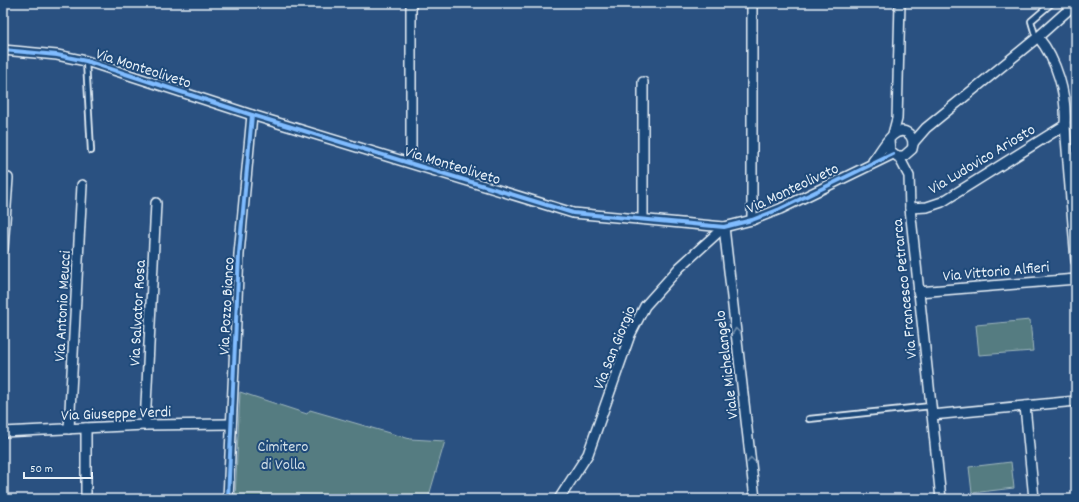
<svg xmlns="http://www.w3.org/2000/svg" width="1079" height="502" font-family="Dekko,sans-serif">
<rect width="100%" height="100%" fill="#2a5181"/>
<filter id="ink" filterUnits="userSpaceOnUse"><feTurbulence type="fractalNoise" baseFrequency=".025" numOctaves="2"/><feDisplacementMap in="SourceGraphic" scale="8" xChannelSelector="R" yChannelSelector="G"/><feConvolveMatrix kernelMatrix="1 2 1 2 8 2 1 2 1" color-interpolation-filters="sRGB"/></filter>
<g filter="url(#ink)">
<!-- green -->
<g fill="#557b81" stroke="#9eb6bc">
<polygon points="1030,320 1033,351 979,355 976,325"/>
<polygon points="240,392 307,414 310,410 410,439 445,441 428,499 235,499"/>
<polygon points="1011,462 1014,488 972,493 969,467"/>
</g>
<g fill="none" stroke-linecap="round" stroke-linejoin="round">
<defs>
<g id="lane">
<polyline points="1061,3 1072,6"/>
<polyline points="1036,38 1031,21 1052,3"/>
<polyline points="86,61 91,151"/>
<polyline points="809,419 931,406"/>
</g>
<g id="street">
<path d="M1038 37C1057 60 1067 95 1065 125L1076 261"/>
<polyline points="3,50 57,55 86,61 252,115 573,213 724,227 752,220 780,209 893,154"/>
<polyline points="643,82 643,219"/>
<polyline points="893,134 897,119 900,3"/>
<polyline points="913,143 926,128 1038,37 1076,3"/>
<polyline points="899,157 909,176 910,208 941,499"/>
<path d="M873 161C881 152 894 122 909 134 913 138 914 143 912 149L904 156H897L890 151 889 140"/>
<polyline points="411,163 411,3"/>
<polyline points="910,208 927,207 942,202 1065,125"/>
<polyline points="752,220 752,3"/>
<polyline points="724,227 755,499"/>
<polyline points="3,249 8,178"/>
<polyline points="918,292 1076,279"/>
<polyline points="1025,406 1034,499"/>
<polyline points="932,415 1076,401"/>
<polyline points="145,425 156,203"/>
<polyline points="86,428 86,499"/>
<polyline points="69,429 82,185"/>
<polyline points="3,432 145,425 231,424"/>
<polyline points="228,499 239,254 252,115"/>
<polyline points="559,499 588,454 630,335 645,306 680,267 724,227"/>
</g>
</defs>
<!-- lane casing -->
<use href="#lane" stroke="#e8f1f8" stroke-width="8"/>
<!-- street casing -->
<use href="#street" stroke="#e8f1f8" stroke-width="12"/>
<!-- lane -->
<use href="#lane" stroke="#1f4a7a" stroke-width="4.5"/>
<!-- street -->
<use href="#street" stroke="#1f4a7a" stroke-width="9"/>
<defs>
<g id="cycleway">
<polyline points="3,50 57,55 86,61 252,115 573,213 724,227 752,220 780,209 893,154"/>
<polyline points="228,499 239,254 252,115"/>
</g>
</defs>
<!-- cycleway casing -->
<use href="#cycleway" stroke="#1f4a7a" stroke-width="6"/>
<!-- cycleway -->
<use href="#cycleway" stroke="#80bcff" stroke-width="4"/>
</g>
<!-- one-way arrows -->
<defs><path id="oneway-chevron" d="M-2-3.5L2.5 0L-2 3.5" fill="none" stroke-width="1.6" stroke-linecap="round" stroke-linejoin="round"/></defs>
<g stroke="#6f8dac">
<use href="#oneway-chevron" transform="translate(736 331) rotate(-97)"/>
<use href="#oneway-chevron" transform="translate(751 460) rotate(-97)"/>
</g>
</g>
<g text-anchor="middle" stroke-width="4" stroke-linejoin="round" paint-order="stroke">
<!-- street labels -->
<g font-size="16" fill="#e8f1f8" stroke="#1f4a7a">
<text transform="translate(144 67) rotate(18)" y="6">Via Monteoliveto</text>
<text transform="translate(981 158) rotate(-31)" y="6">Via Ludovico Ariosto</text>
<text transform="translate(453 164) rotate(17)" y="6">Via Monteoliveto</text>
<text transform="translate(792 187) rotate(-25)" y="6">Via Monteoliveto</text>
<text transform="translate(996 270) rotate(-5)" y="6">Via Vittorio Alfieri</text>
<text transform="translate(903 289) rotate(-96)" y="6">Via Francesco Petrarca</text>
<text transform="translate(61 306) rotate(-87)" y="6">Via Antonio Meucci</text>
<text transform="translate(225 306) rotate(-87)" y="6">Via Pozzo Bianco</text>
<text transform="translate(136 313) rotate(-87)" y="6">Via Salvator Rosa</text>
<text transform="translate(613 347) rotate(-68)" y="6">Via San Giorgio</text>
<text transform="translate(725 365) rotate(-97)" y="6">Viale Michelangelo</text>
<text transform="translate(116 412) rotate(-2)" y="6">Via Giuseppe Verdi</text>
</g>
<!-- park labels -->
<g font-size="16" fill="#d2dfe6" stroke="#1f4a7a">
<text x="283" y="451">Cimitero<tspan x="283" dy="18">di Volla</tspan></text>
</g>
</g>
<!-- margin -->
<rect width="1079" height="502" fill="none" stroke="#1f4a7a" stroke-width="16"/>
<rect x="8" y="8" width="1063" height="486" fill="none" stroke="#e8f1f8" stroke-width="1.5" filter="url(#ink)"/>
<!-- scale -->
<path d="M24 472v6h68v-6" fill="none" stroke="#e8f1f8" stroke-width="2"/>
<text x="30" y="472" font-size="12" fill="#e8f1f8" stroke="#1f4a7a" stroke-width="3" paint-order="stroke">50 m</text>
</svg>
